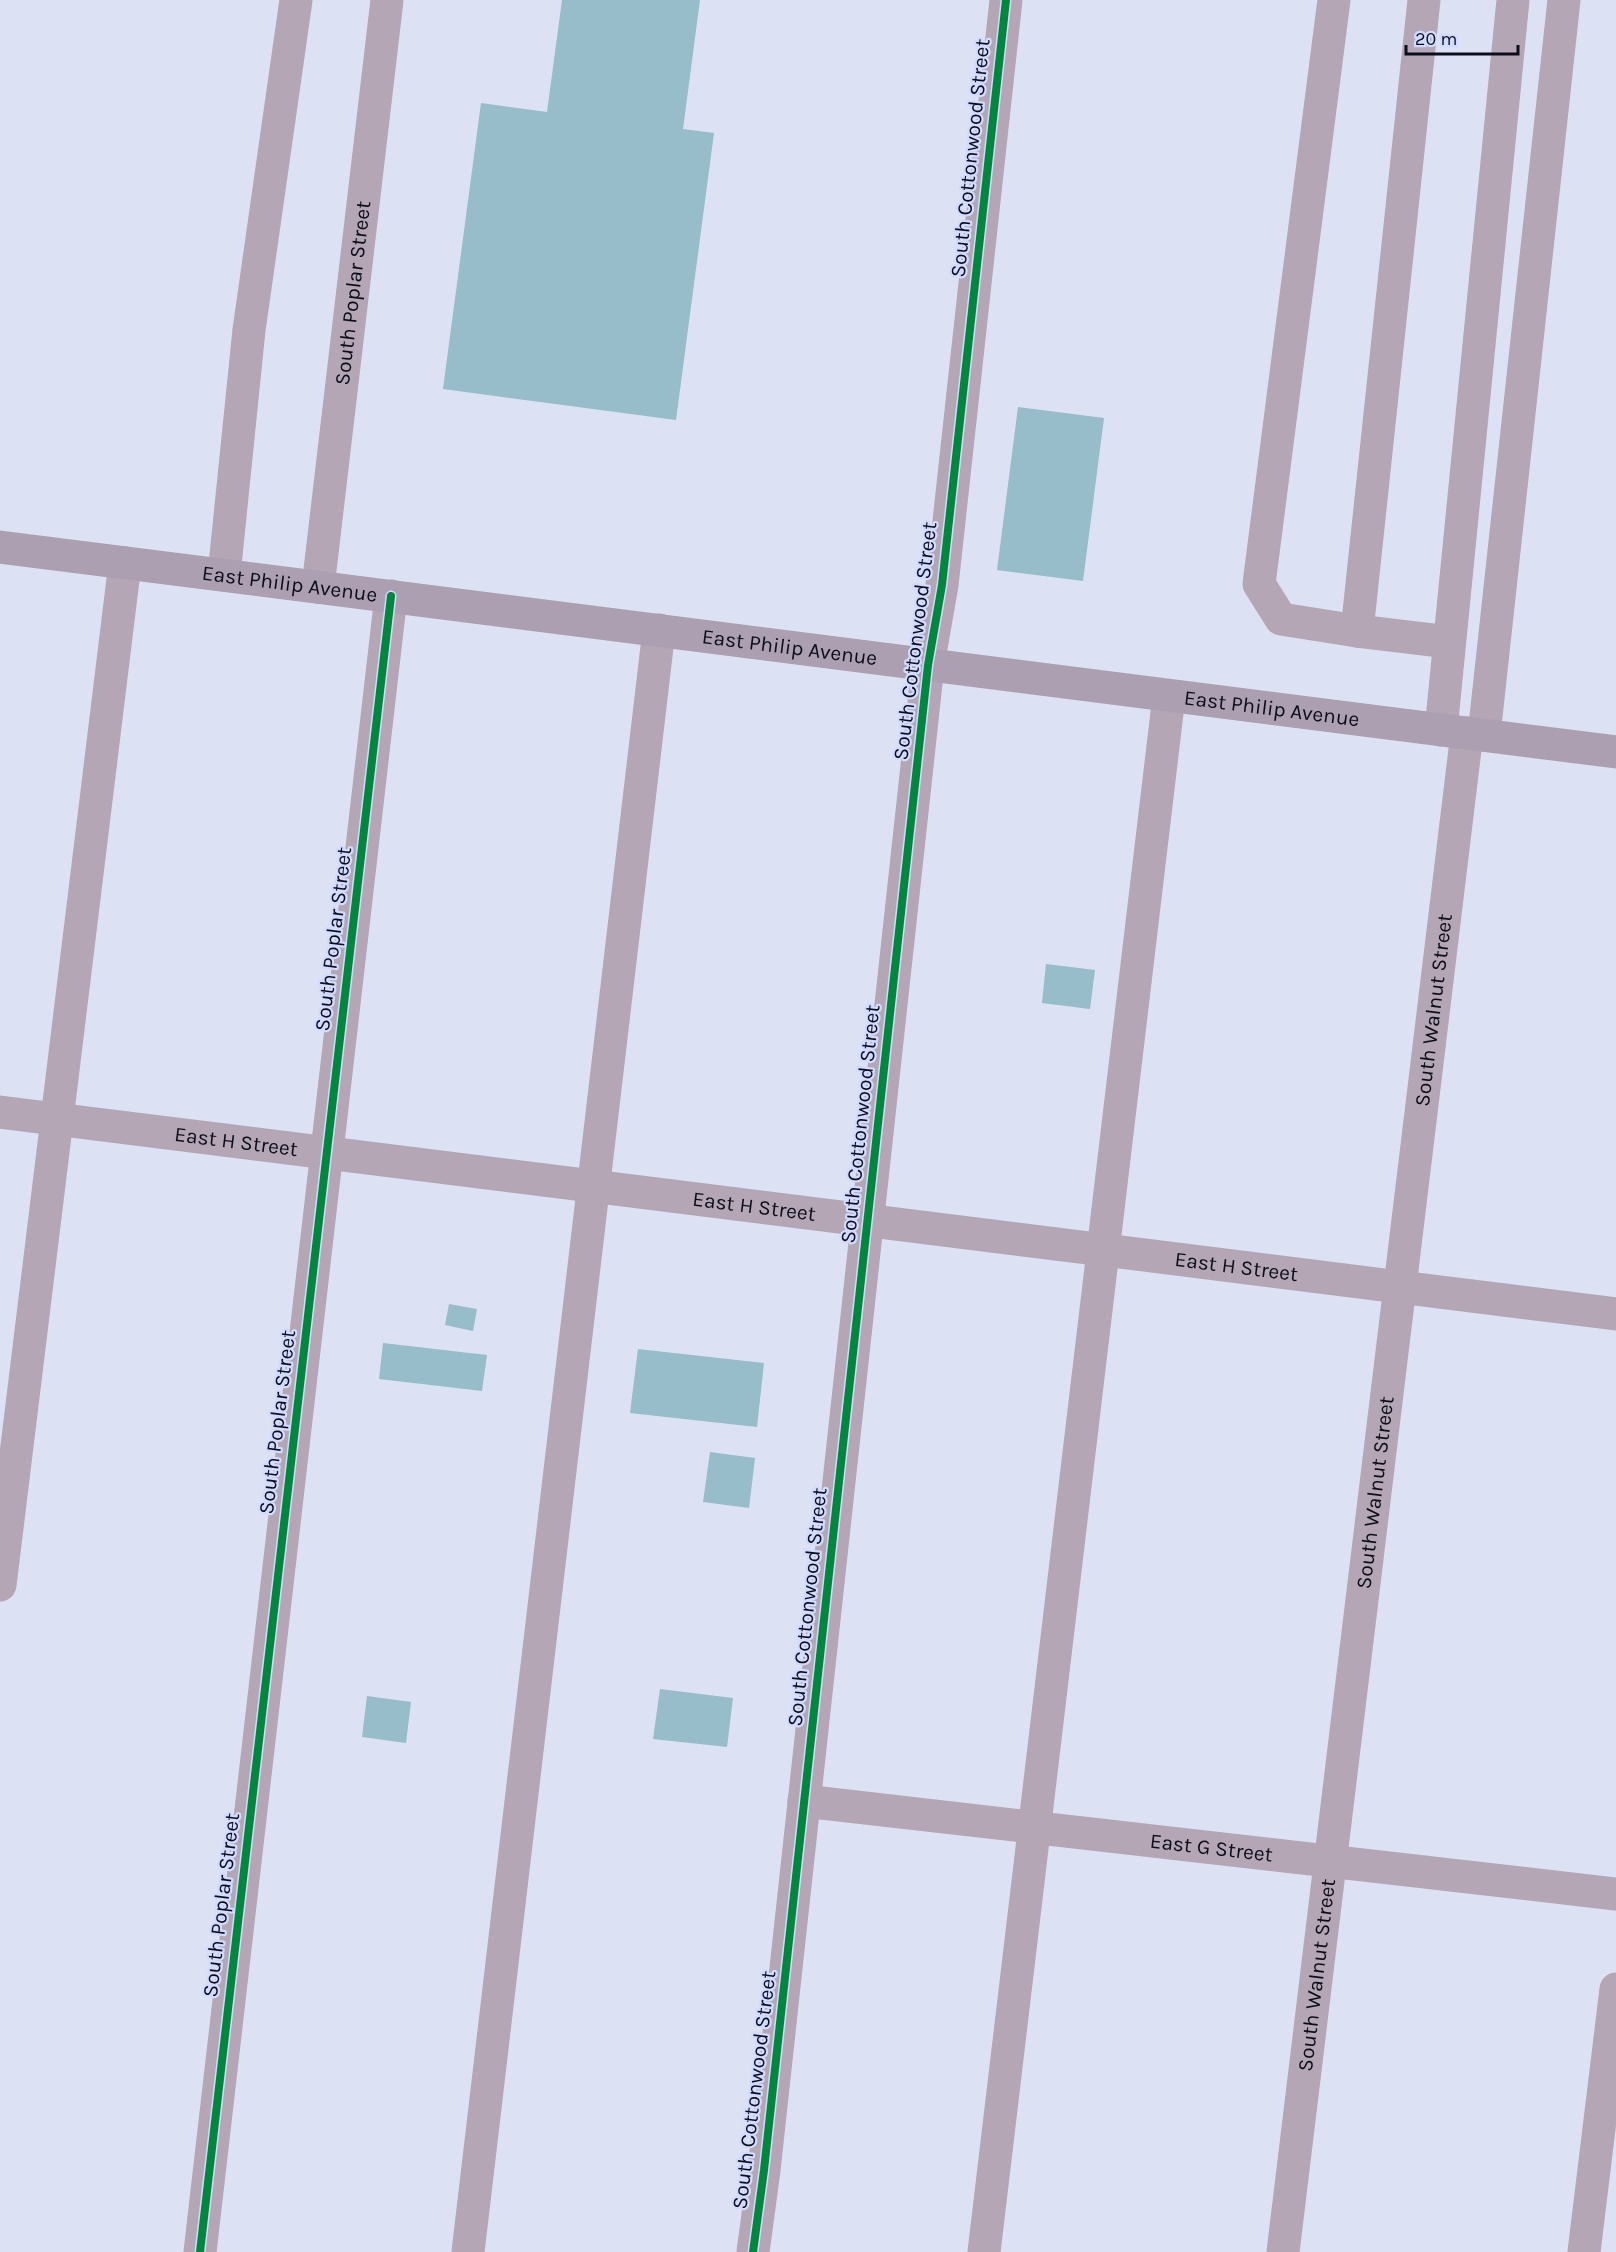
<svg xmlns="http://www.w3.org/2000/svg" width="1616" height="2252" font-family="Karla,sans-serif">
<rect width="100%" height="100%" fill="#dce1f4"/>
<!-- building -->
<g fill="#97bcca">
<polygon points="562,0 700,0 683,129 714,133 676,420 443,389 481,103 547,112"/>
<polygon points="1018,407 1104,418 1083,581 997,570"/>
<polygon points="1046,964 1095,970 1090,1009 1042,1003"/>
<polygon points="449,1304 477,1309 473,1331 445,1325"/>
<polygon points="383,1343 487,1355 482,1391 379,1379"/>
<polygon points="638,1349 764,1363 757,1427 630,1413"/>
<polygon points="710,1452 755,1458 749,1508 703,1502"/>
<polygon points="660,1689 733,1698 727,1747 653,1739"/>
<polygon points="367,1696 411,1702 406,1743 362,1737"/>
</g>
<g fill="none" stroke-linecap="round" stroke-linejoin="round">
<!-- minor -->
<g stroke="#b4a6b5" stroke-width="33">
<polyline points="1334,0 1259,584 1281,619 1357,631 1424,0"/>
<polyline points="224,575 249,330 296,0"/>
<path id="s1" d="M318 587 387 0"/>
<polyline points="1357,631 1449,642"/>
<polyline points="1441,730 1513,0"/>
<polyline points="1484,735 1564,0"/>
<path id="s2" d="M0 1112 1616 1314"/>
<polyline points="0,1585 125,563"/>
<path id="s3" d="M804 1801 1616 1894"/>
<polyline points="200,2252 391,596"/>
<polyline points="468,2252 659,630"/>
<polyline points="753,2252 764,2170 928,665 942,585 1006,0"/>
<polyline points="984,2252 1169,696"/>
<path id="s4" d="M1283 2252 1467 733"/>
<polyline points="1584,2252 1616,1989"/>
</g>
<!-- major -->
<path stroke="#ac9fb1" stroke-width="33" id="s5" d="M0 547 1616 752"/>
<defs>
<g id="cycleway">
<polyline points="200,2252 391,596"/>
<polyline points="753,2252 764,2170 928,665 942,585 1006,0"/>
</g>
</defs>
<!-- cycleway casing -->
<use href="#cycleway" stroke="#d1dbff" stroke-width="11"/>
<!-- cycleway -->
<use href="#cycleway" stroke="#00873e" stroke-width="8"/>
</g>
<g text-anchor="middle" stroke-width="4.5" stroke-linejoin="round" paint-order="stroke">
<!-- street labels -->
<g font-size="21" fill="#0b0e1a" stroke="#d1dbff">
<text transform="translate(970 158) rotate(-84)" y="7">South Cottonwood Street</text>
<text dy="7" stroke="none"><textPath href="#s1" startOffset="296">South Poplar Street</textPath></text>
<text dy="7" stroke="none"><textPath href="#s5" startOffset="292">East Philip Avenue</textPath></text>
<text transform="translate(915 641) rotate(-83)" y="7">South Cottonwood Street</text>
<text dy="7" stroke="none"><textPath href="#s5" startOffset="796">East Philip Avenue</textPath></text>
<text dy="7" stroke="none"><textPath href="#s5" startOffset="1282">East Philip Avenue</textPath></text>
<text transform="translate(333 939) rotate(-83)" y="7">South Poplar Street</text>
<text dy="7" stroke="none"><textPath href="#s4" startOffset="1251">South Walnut Street</textPath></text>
<text transform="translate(860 1124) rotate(-84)" y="7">South Cottonwood Street</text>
<text dy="7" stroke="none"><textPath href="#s2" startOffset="238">East H Street</textPath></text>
<text dy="7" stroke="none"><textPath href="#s2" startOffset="760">East H Street</textPath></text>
<text dy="7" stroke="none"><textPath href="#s2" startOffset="1246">East H Street</textPath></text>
<text transform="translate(277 1422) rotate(-83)" y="7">South Poplar Street</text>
<text dy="7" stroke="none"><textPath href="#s4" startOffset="765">South Walnut Street</textPath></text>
<text transform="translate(807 1607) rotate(-84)" y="7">South Cottonwood Street</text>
<text dy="7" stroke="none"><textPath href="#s3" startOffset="410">East G Street</textPath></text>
<text transform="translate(221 1905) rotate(-83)" y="7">South Poplar Street</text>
<text dy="7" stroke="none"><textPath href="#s4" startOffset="279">South Walnut Street</textPath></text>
<text transform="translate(754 2090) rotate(-83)" y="7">South Cottonwood Street</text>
</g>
</g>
<!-- scale -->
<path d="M1406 45v9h112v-9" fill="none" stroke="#0b0e1a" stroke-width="3"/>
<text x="1415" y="45" font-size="18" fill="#0b0e1a" stroke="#d1dbff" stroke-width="4.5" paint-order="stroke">20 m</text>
</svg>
